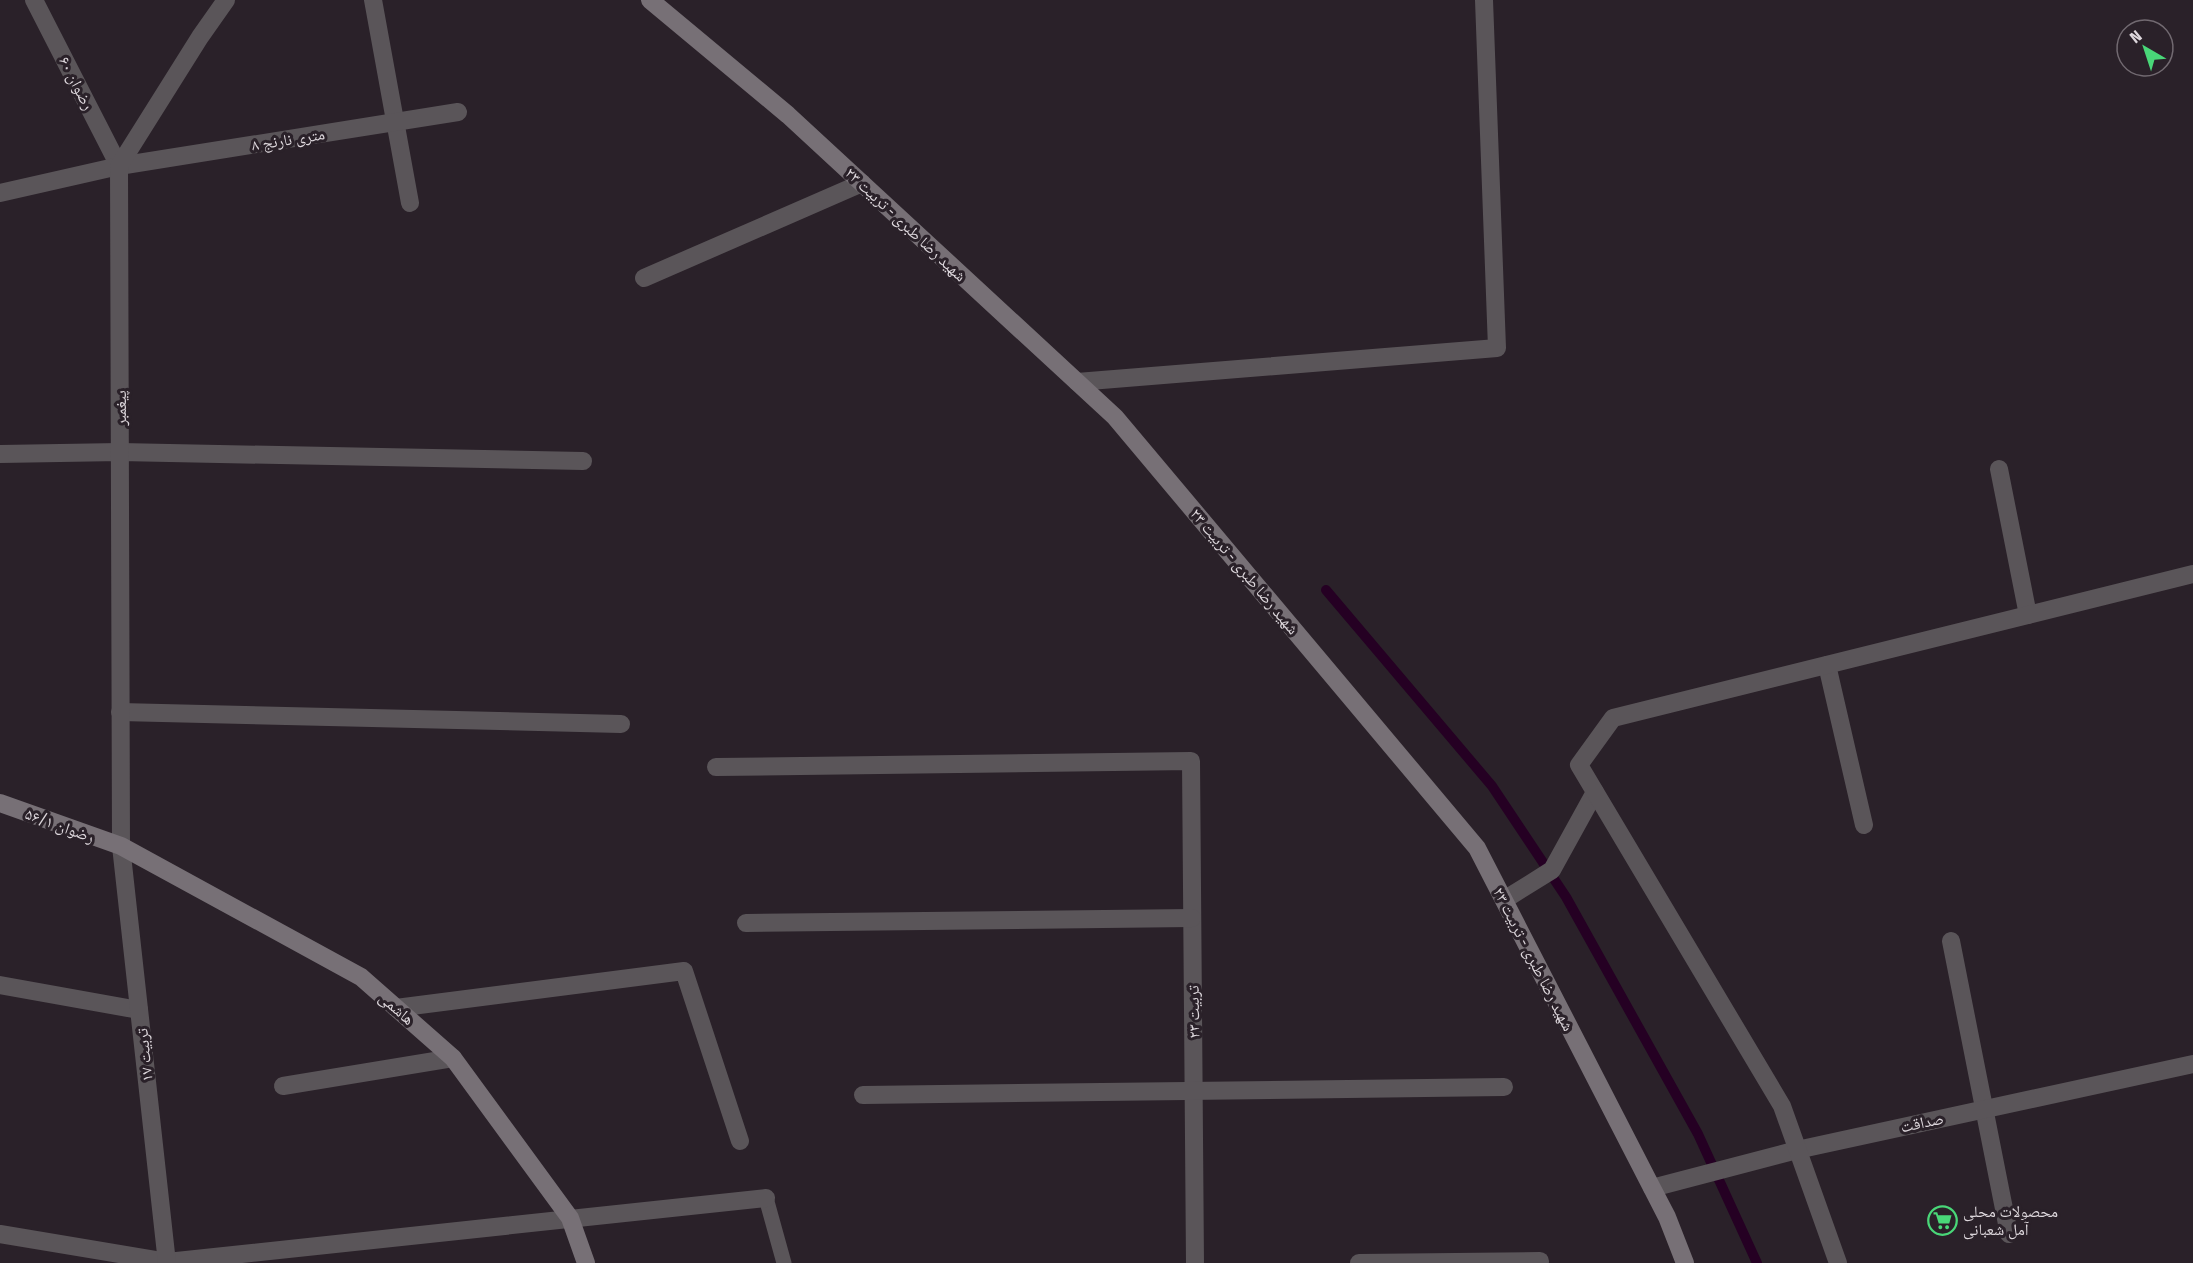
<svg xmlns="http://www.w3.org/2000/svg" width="2193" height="1263" font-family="'Fira Sans Condensed','Noto Naskh Arabic',sans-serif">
<rect width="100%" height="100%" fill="#2a2129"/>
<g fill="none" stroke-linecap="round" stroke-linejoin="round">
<!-- stream -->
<polyline stroke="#250023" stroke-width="10" points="1326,590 1492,786 1566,897 1698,1134 1757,1263"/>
<!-- lane -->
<polyline stroke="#5a5559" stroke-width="15" points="766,1198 784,1263"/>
<!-- street -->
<g stroke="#5a5559" stroke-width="18">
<polyline points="34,0 119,166"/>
<polyline points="373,0 410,203"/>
<polyline points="0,193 119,166 458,112"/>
<polyline points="644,278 862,183"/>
<polyline points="1077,382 1497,348 1484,0"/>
<polyline points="0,454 120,452 583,461"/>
<polyline points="1999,469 2028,615"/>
<polyline points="1827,665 1864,825"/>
<polyline points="120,712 621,724"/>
<polyline points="716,767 1191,761 1195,1263"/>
<polyline points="1504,900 1552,870 1595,792"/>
<polyline points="746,923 1192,918"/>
<polyline points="1951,941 2009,1234"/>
<polyline points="0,985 139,1010"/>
<polyline points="396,1008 684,971 740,1141"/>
<polyline points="283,1086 453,1058"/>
<polyline points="863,1095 1504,1087"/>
<polyline points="1652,1188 1797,1150 2193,1064"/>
<polyline points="0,1234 167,1262 766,1198"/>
<polyline points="167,1263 121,846 119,166 200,37 226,0"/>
<polyline points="1359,1263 1540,1261"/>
<polyline points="1838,1263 1782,1106 1579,765 1613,718 2193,574"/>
</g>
<!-- secondary -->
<g stroke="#777076" stroke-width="18">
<polyline points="650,0 788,115 1115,417 1477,848 1652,1188 1667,1217 1685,1263"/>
<polyline points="0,803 121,846 361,977 453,1058 570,1218 586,1263"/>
</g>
</g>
<!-- icons -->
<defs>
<symbol id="supermarket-ring" viewBox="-11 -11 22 22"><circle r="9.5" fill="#2a2129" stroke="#49d778" stroke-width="1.5"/><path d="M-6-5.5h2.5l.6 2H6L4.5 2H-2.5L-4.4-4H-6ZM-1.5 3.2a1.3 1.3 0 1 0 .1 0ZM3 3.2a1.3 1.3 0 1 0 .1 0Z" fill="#49d778"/></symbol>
</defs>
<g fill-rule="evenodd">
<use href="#supermarket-ring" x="1926" y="1204" width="33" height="33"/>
</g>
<g text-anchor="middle" stroke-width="6" stroke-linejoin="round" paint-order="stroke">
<!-- street labels -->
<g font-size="16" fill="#ddd7dc" stroke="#2a2129">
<text transform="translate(77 83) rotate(63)" y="6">رضوان ۶۰</text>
<text transform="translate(288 139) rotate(-9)" y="6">۸ متری نارنج</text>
<text transform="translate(906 224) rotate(43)" y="6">شهید رضا طبری - تربیت ۲۳</text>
<text transform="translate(120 408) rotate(-90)" y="6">پیغمبر</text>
<text transform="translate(1245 571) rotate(50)" y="6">شهید رضا طبری - تربیت ۲۳</text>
<text transform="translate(60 825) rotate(20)" y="6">رضوان ۵۶/۱</text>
<text transform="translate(1534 959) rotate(63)" y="6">شهید رضا طبری - تربیت ۲۳</text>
<text transform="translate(397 1008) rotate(41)" y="6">هاشمی</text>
<text transform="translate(1193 1012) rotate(-91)" y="6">تربیت ۲۳</text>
<text transform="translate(144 1055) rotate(-96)" y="6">تربیت ۱۷</text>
<text transform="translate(1922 1122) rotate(-12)" y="6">صداقت</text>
</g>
<!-- poi labels -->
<g font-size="16" fill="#ddd7dc" stroke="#2a2129" text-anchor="start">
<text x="1963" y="1217">محصولات محلی<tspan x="1963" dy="18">آمل شعبانی</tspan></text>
</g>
</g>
<!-- north arrow -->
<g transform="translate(2145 48) rotate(321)"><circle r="28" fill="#2a2129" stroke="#726a71" stroke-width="1.5"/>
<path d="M0-4.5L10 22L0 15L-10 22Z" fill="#49d778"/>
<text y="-9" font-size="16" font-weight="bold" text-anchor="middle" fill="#ddd7dc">N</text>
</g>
</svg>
